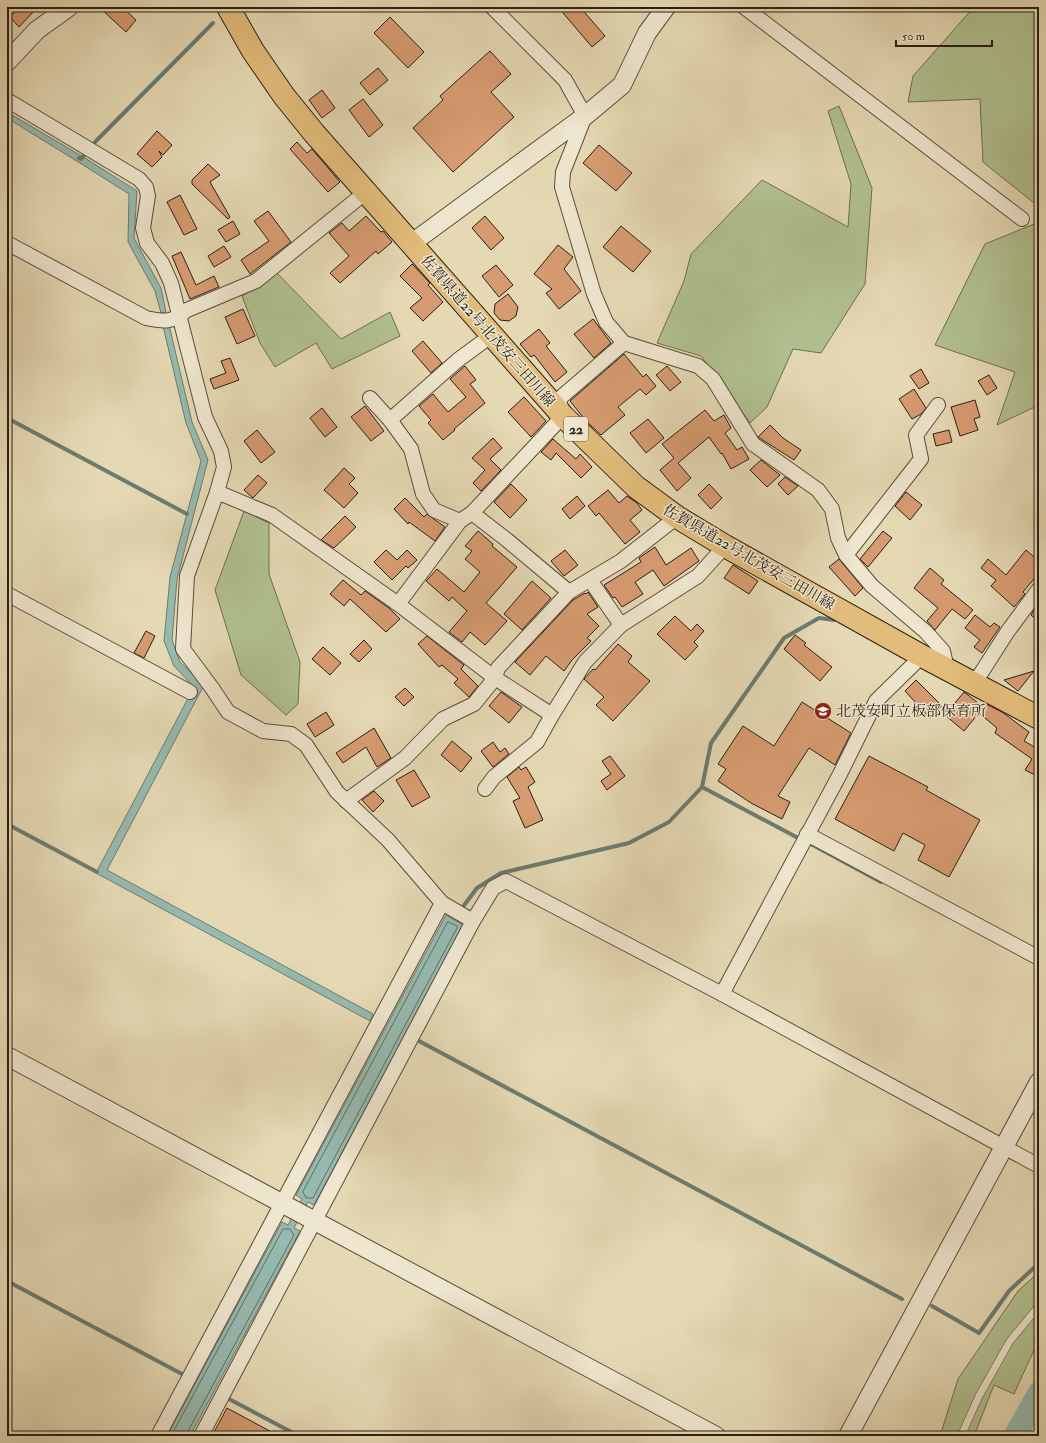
<svg xmlns="http://www.w3.org/2000/svg" width="1046" height="1443" font-family="'IM FELL Double Pica','Noto Serif JP',serif">
<rect width="100%" height="100%" fill="#e5d9b4"/>
<filter id="stains"><feTurbulence type="fractalNoise" baseFrequency=".005" numOctaves="4"/><feColorMatrix values="0 0 0 0 .2 0 0 0 0 .09 0 0 0 0 .02 0 0 0 .5 -.17"/></filter>
<radialGradient id="worn" r=".72"><stop offset=".6" stop-color="#630" stop-opacity="0"/><stop offset="1" stop-color="#630" stop-opacity=".3"/></radialGradient>
<!-- green -->
<g fill="#b1c090" stroke="#6e6f52">
<polygon points="974,7 1039,7 1039,207 983,162 980,99 908,102 913,76"/>
<polygon points="839,106 872,188 865,284 821,353 793,349 767,407 750,423 701,356 657,343 684,281 691,254 762,180 848,227 851,184 828,111"/>
<polygon points="1039,222 1039,405 997,425 1015,372 935,345 985,244"/>
<polygon points="277,273 341,339 390,312 400,336 332,369 316,343 275,367 260,343 242,296"/>
<polygon points="244,511 269,523 269,574 300,662 298,704 286,715 241,675 215,590"/>
<polygon points="1039,1272 1039,1339 1014,1394 994,1385 974,1436 940,1436 958,1379 1018,1291"/>
</g>
<!-- water -->
<g fill="#96baaf" stroke="#6c7c71">
<polygon points="7,112 85,158 137,191 134,238 161,288 166,312 161,313 155,291 128,242 129,194 80,163 7,118"/>
<polygon points="169,325 192,422 208,460 177,579 172,640 180,662 204,685 107,870 373,1014 370,1021 96,873 194,687 174,666 164,641 170,577 201,461 186,423 163,326"/>
<polygon points="446,915 463,925 314,1205 308,1202 294,1228 300,1231 190,1436 167,1436 282,1222 288,1225 302,1199 296,1195"/>
</g>
<g fill="none" stroke-linecap="round" stroke-linejoin="round">
<!-- shore -->
<g stroke="#616c62" stroke-width="1">
<polygon points="448,922 457,926 457,928 313,1198 306,1198 303,1192"/>
<polyline points="171,1436 283,1229 290,1229 294,1235 187,1433 187,1436"/>
</g>
<!-- stream -->
<g stroke="#6c7c71" stroke-width="4">
<polyline points="261,8 261,7"/>
<polyline points="79,158 81,159 96,141 213,23"/>
<polyline points="7,418 187,514"/>
<polyline points="702,787 800,839"/>
<polyline points="7,824 97,872"/>
<polyline points="811,844 881,882"/>
<polyline points="462,908 477,888 501,873 629,843 669,822 702,787 711,743 784,638 819,618 834,620"/>
<polyline points="419,1041 902,1299"/>
<polyline points="7,1281 182,1374"/>
<polyline points="932,1306 979,1333 1009,1291 1039,1263"/>
<polyline points="229,1399 299,1436"/>
</g>
<!-- river -->
<polyline stroke="#96baaf" stroke-width="23" points="1015,1436 1039,1393"/>
</g>
<!-- building -->
<g fill="#d79b71" stroke="#2c1e15">
<polygon points="20,7 38,7 19,27 10,17"/>
<polygon points="99,7 122,7 136,20 126,32"/>
<polygon points="558,7 580,7 605,36 592,47"/>
<polygon points="390,17 424,52 408,68 374,33"/>
<polygon points="490,51 511,74 491,92 514,117 453,172 413,128 443,100 440,96"/>
<polygon points="378,68 388,80 370,95 360,83"/>
<polygon points="322,90 335,108 322,118 309,100"/>
<polygon points="363,99 383,125 369,137 349,110"/>
<polygon points="157,131 172,145 163,155 159,151 162,157 152,167 137,154"/>
<polygon points="297,142 307,153 312,149 340,182 328,192 290,149"/>
<polygon points="599,145 632,173 616,191 583,163"/>
<polygon points="208,164 220,175 210,182 230,217 228,219 192,184 192,180"/>
<polygon points="180,195 197,229 184,235 167,202"/>
<polygon points="268,211 291,242 250,274 241,260 269,241 254,221"/>
<polygon points="366,216 381,232 383,231 392,242 378,254 376,251 340,283 330,273 349,256 329,233 342,223 349,231"/>
<polygon points="485,216 504,238 491,250 472,228"/>
<polygon points="233,221 240,234 226,242 218,230"/>
<polygon points="621,226 651,251 633,272 603,247"/>
<polygon points="558,245 573,257 564,269 581,291 559,309 546,293 552,289 534,274"/>
<polygon points="224,246 231,257 214,267 208,256"/>
<polygon points="181,252 196,285 214,276 219,287 190,299 172,256"/>
<polygon points="412,264 430,283 428,285 443,302 423,321 410,308 422,298 400,276"/>
<polygon points="496,265 513,285 499,297 482,276"/>
<polygon points="508,294 518,307 516,316 509,321 500,320 494,313 495,304"/>
<polygon points="243,309 255,336 237,344 225,317"/>
<polygon points="593,319 611,343 594,358 574,334"/>
<polygon points="539,329 550,343 546,346 567,372 555,382 534,355 531,357 520,344"/>
<polygon points="423,341 442,363 431,373 412,351"/>
<polygon points="624,354 643,377 646,374 656,386 646,395 640,389 618,407 625,415 601,435 586,421 570,401"/>
<polygon points="230,358 239,380 214,389 210,379 226,373 221,361"/>
<polygon points="465,366 476,380 470,384 485,403 454,429 455,430 443,440 428,423 431,420 419,406 433,394 448,412 466,397 450,379"/>
<polygon points="667,366 681,382 670,391 656,375"/>
<polygon points="921,369 929,383 919,389 910,376"/>
<polygon points="989,375 997,388 987,395 978,381"/>
<polygon points="914,389 926,408 921,414 912,419 899,399"/>
<polygon points="524,397 546,421 531,437 508,412"/>
<polygon points="975,400 980,417 974,419 978,430 960,436 951,407"/>
<polygon points="365,406 384,431 371,441 351,417"/>
<polygon points="322,408 337,427 325,437 310,418"/>
<polygon points="705,410 714,421 724,415 731,428 725,433 737,450 742,447 749,459 731,469 722,453 721,454 709,437 678,463 691,478 677,491 660,470 674,458 662,444"/>
<polygon points="648,419 664,438 646,453 630,433"/>
<polygon points="770,425 783,438 801,450 794,460 758,437"/>
<polygon points="257,430 275,452 261,463 244,441"/>
<polygon points="949,430 952,442 936,446 933,434"/>
<polygon points="493,438 502,448 490,459 501,470 481,491 473,483 485,470 472,458"/>
<polygon points="553,439 576,459 580,454 592,467 581,478 556,453 551,460 541,452"/>
<polygon points="761,460 780,475 767,487 750,470"/>
<polygon points="344,468 355,478 349,484 358,493 344,508 324,490"/>
<polygon points="258,475 267,483 253,498 244,490"/>
<polygon points="785,477 798,486 788,495 778,484"/>
<polygon points="511,484 527,500 510,518 494,502"/>
<polygon points="709,484 722,498 711,509 698,495"/>
<polygon points="608,490 619,503 627,496 637,503 642,510 630,520 640,532 625,544 599,513 596,516 588,506"/>
<polygon points="906,492 922,505 910,520 895,506"/>
<polygon points="577,496 585,506 570,519 562,509"/>
<polygon points="405,498 424,517 427,514 445,527 435,541 409,522 408,524 394,509"/>
<polygon points="345,516 356,527 334,548 321,540"/>
<polygon points="478,531 493,544 492,546 517,567 486,603 507,621 485,645 470,632 462,642 449,632 467,611 452,597 449,601 426,581 437,569 464,592 480,572 465,559 472,551 465,546"/>
<polygon points="883,531 892,538 868,567 860,559"/>
<polygon points="655,547 666,565 691,548 699,561 664,586 653,570 635,582 643,594 622,607 615,597 613,598 604,585 641,562 639,558"/>
<polygon points="386,550 397,560 407,550 417,560 408,568 406,566 392,580 374,562"/>
<polygon points="565,550 578,565 564,576 551,561"/>
<polygon points="1026,550 1039,561 1039,573 1023,592 1025,594 1014,607 991,586 996,580 981,568 988,559 1006,575"/>
<polygon points="839,559 863,588 855,596 829,567"/>
<polygon points="733,565 758,581 749,594 724,578"/>
<polygon points="930,568 944,580 941,584 973,610 965,619 952,609 935,630 927,621 938,608 914,588"/>
<polygon points="343,580 361,595 365,591 389,608 400,619 386,632 350,599 344,606 330,594"/>
<polygon points="532,581 551,598 522,630 504,614"/>
<polygon points="588,592 598,607 587,614 599,626 587,638 591,641 572,660 564,671 546,656 530,675 515,662 573,600 585,593 586,594"/>
<polygon points="1037,605 1039,607 1039,622 1031,615"/>
<polygon points="975,615 990,627 994,623 1000,627 982,653 974,647 980,640 965,628"/>
<polygon points="675,616 691,631 697,624 704,631 694,642 698,646 685,660 657,634"/>
<polygon points="146,631 155,636 144,658 134,653"/>
<polygon points="795,635 806,643 804,645 832,667 820,681 784,649"/>
<polygon points="427,636 464,665 461,669 478,686 469,697 454,683 458,679 442,665 439,667 418,644"/>
<polygon points="364,640 372,649 359,662 350,654"/>
<polygon points="618,644 632,656 628,662 650,681 613,721 596,705 604,697 584,679 593,669 595,670"/>
<polygon points="323,647 341,663 330,675 312,659"/>
<polygon points="1034,671 1018,691 1004,680"/>
<polygon points="916,680 942,706 930,718 905,691"/>
<polygon points="405,688 414,697 404,706 395,697"/>
<polygon points="501,692 522,707 509,723 489,706"/>
<polygon points="964,692 982,706 984,703 1002,712 1029,732 1024,741 1038,749 1039,746 1039,777 1025,770 1032,759 995,733 997,728 979,713 964,731 945,715"/>
<polygon points="802,702 851,733 835,765 809,748 778,796 790,802 782,819 751,803 718,781 726,769 718,764 743,726 774,746"/>
<polygon points="326,712 334,725 315,737 307,724"/>
<polygon points="374,728 391,758 377,767 366,747 343,763 336,753"/>
<polygon points="452,741 472,758 461,772 441,755"/>
<polygon points="493,742 500,752 505,748 509,754 493,767 481,751"/>
<polygon points="610,756 625,776 607,790 601,781 611,774 602,761"/>
<polygon points="869,756 928,787 926,790 980,820 949,877 918,860 925,845 903,833 894,851 835,819"/>
<polygon points="519,767 521,770 526,767 535,782 528,787 543,820 525,828 513,801 520,798 507,777"/>
<polygon points="414,770 430,797 412,807 396,780"/>
<polygon points="374,791 384,801 373,812 362,800"/>
<polygon points="227,1408 279,1436 212,1436"/>
</g>
<g fill="none" stroke-linecap="round" stroke-linejoin="round">
<defs>
<polyline id="service" points="961,1436 979,1396 1010,1341 1039,1306"/>
<g id="minor">
<polyline points="492,7 565,80 585,116 563,172 562,187 594,294 606,322 624,343 698,366 713,379 753,444 818,490 832,509 838,538 846,555 872,586 926,632 943,651 947,669"/>
<polyline points="744,7 1022,219"/>
<polyline points="7,100 139,179 146,187 148,196 143,228 147,243 162,263 171,283 205,417 221,451 224,467 217,492 187,576 183,649 212,688 228,712 263,731 291,734 306,745 337,792 388,840 442,903 473,921"/>
<path d="M7 243 146 318C164 322 172 323 187 310L256 281 366 192"/>
<polyline points="370,398 390,420 411,449 423,494 434,510 460,521"/>
<polyline points="390,420 458,360 492,335"/>
<polyline points="217,492 272,515 398,604 495,678 552,715 585,662 621,625 698,576 725,546"/>
<polyline points="472,513 507,540 569,592"/>
<polyline points="846,555 921,459 916,435 938,405"/>
<polyline points="590,580 621,625"/>
<polyline points="7,594 190,692"/>
<polyline points="398,604 460,521 472,513 563,416 559,399 624,343"/>
<polyline points="974,684 1008,631 1039,589"/>
<polyline points="485,789 494,777 537,742 552,715"/>
<polyline points="346,801 405,758 443,719 474,704 495,678 498,668 569,592 621,561 677,517"/>
<polyline points="807,834 1039,958"/>
<polyline points="722,994 840,774 876,701 922,656"/>
<polyline points="158,1436 442,903"/>
<polyline points="201,1436 473,921 493,888 506,881 722,994 1039,1166"/>
</g>
<g id="tertiary">
<polyline points="7,62 37,30 69,7"/>
<polyline points="412,243 585,116 622,85 647,33 666,7"/>
<polyline points="7,1056 716,1436"/>
<polyline points="848,1436 1039,1082"/>
</g>
<polyline id="primary" points="228,7 253,51 284,96 314,133 563,416 636,487 677,517 725,546 922,656 1039,718"/>
</defs>
<!-- service casing -->
<use href="#service" stroke="#5a4d3d" stroke-width="8"/>
<!-- minor casing -->
<use href="#minor" stroke="#5a4d3d" stroke-width="16"/>
<!-- tertiary casing -->
<use href="#tertiary" stroke="#5a4d3d" stroke-width="20"/>
<!-- primary casing -->
<use href="#primary" stroke="#2c1e15" stroke-width="24"/>
<!-- service -->
<use href="#service" stroke="#eee6ce" stroke-width="7"/>
<!-- minor -->
<use href="#minor" stroke="#eee6ce" stroke-width="14"/>
<!-- tertiary -->
<use href="#tertiary" stroke="#eee6ce" stroke-width="18"/>
<!-- primary -->
<use href="#primary" stroke="#e2bc7a" stroke-width="22"/>
</g>
<!-- icons -->
<defs>
<symbol id="school-disc" viewBox="-11 -11 22 22"><circle r="9.5" fill="#8f2418" stroke="#eee6ce"/><path d="M0-5L7-2L0 1L-7-2ZM-4 1L0 2.5L4 1V4Q0 6-4 4Z" fill="#fff"/></symbol>
</defs>
<g fill-rule="evenodd">
<use href="#school-disc" x="813" y="701" width="20" height="20"/>
</g>
<g text-anchor="middle" stroke-width="3" stroke-linejoin="round" paint-order="stroke">
<!-- shield labels -->
<rect fill="#eee6ce" stroke="#665a4c" stroke-width="1" x="564" y="417" width="24" height="24" rx="3"/>
<g font-size="14" font-weight="bold" fill="#2c1e15">
<text x="576" y="434">22</text>
</g>
<!-- street labels -->
<g font-size="15" fill="#2c1e15" stroke="#eee6ce">
<text transform="translate(488 331) rotate(49)" y="5">佐賀県道22号北茂安三田川線</text>
<text transform="translate(749 557) rotate(30)" y="5">佐賀県道22号北茂安三田川線</text>
</g>
<!-- poi labels -->
<g font-size="15" fill="#2c1e15" stroke="#eee6ce" text-anchor="start">
<text x="836" y="716">北茂安町立板部保育所</text>
</g>
</g>
<!-- margin -->
<rect width="1046" height="1443" fill="none" stroke="#e5d9b4" stroke-width="24"/>
<rect x="8" y="8" width="1030" height="1427" fill="none" stroke="#2c1e15" stroke-width="2"/>
<rect x="12" y="12" width="1022" height="1419" fill="none" stroke="#2c1e15"/>
<!-- scale -->
<path d="M896 40v6h96v-6" fill="none" stroke="#2c1e15" stroke-width="2"/>
<text x="902" y="40" font-size="12" fill="#2c1e15" stroke="#eee6ce" stroke-width="3" paint-order="stroke">50 m</text>
<rect width="100%" height="100%" filter="url(#stains)"/>
<rect width="100%" height="100%" fill="url(#worn)"/>
</svg>
